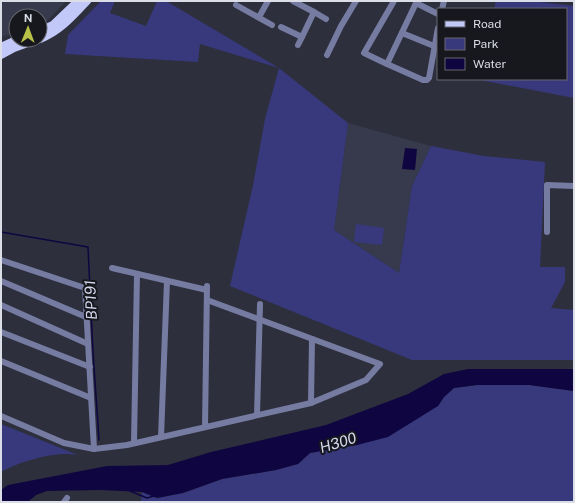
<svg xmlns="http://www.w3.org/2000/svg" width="575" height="503" font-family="'Public Sans',sans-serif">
<rect width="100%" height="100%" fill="#2d2f3d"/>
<!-- built -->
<g fill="#373a4d">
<polygon points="4,1 66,1 47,21 40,24 40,16 16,16 16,33 4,36 1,39 1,8"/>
<polygon points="348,123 431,146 412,186 399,273 334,230"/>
</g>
<!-- green -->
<g fill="#38397c">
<polygon points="101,1 115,1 110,13 146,26 157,1 166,1 279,68 348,123 334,230 399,273 412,186 431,146 484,156 545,162 540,267 565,267 565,282 551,308 574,310 574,360 412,360 230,286 253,185 265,119 279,68 200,44 198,62 65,54 68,35"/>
<polygon points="496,1 531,1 574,6 574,98 475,79 566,79 566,9 494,9"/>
<polygon points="356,224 384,228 382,245 354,242"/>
<polygon points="477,385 529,385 574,391 574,502 141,502 142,492 157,498 183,493 222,479 276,470 298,464 310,453 357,445 438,406 444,397 454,388"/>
<path d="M1 424 78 455C73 454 69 454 65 454 47 454 16 463 1 472Z"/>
</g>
<!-- water -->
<g fill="#0f0641">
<polygon points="405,148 417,149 415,170 402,169"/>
<polygon points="468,369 574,369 574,391 529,385 477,385 454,388 444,397 438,406 388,437 357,445 310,453 298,464 276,470 222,479 183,493 157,498 142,492 100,490 47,491 36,495 28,502 1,502 1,490 8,485 107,466 168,465 211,452 326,425 408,394 444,374"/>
</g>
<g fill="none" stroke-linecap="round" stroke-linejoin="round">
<!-- stream -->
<g stroke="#0f0641" stroke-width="1.5">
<polyline points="1,232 88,247 93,352 99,440"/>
<polyline points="130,491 147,498 154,496"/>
</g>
<!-- minor -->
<g stroke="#767ba1" stroke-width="6">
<polyline points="394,1 364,53 387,64 423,80 427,80 429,78 438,28"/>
<polyline points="416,3 438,14"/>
<polyline points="236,5 272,25"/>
<polyline points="442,9 444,1"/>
<polyline points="314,12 326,19"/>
<polyline points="259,17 268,1"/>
<polyline points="281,27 302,37 314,12 293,1"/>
<polyline points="402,33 434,46"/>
<polyline points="298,45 302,37"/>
<polyline points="327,55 341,26 356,1"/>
<polyline points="387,64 417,1"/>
<polyline points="547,232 547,185 574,186"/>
<polyline points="1,260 85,288 94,449"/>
<polyline points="112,268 207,290"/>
<polyline points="1,281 86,317"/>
<polyline points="1,305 88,344"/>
<polyline points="1,332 90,367"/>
<polyline points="1,361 91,398"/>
<polyline points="311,403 312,339"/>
<polyline points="257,415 260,304"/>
<polyline points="1,416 64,443 94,449 127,445 311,403 366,380 380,364 207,300"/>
<polyline points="205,427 207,286"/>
<polyline points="161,437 167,281"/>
<polyline points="134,443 137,274"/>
<polyline points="64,502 67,498"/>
</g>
<!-- major -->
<g stroke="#c2c8f7" stroke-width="8">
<polyline points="40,31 53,25 78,1"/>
<path d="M40 39C60 31 73 16 87 1"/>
<polyline points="1,47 16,40"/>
<polyline points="1,55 14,48 36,40"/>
</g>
</g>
<g text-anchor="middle" stroke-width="4" stroke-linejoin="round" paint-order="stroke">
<!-- water labels -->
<g font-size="15" font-style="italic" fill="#d4d8ef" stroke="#17181e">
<text transform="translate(91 300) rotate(-93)" y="5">BP191</text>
<text transform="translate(338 443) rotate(-17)" y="5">H300</text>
</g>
</g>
<!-- border -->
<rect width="575" height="503" fill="none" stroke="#dcdee7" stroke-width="4"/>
<!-- legend -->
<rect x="437" y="8" width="130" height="72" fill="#17181e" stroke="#66676e"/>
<rect x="445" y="21" width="20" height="6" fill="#c2c8f7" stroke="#66676e"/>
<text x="473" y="28" font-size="12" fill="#dcdee7">Road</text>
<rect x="445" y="38" width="20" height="12" fill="#38397c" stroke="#66676e"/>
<text x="473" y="48" font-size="12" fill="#dcdee7">Park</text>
<rect x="445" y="58" width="20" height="12" fill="#0f0641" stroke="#66676e"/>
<text x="473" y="68" font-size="12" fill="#dcdee7">Water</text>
<!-- north arrow -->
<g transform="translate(28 28) rotate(1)"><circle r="19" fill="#17181e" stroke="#66676e"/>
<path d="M0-3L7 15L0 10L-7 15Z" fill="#b7c147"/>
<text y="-6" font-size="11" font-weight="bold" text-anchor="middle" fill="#dcdee7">N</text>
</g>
</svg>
